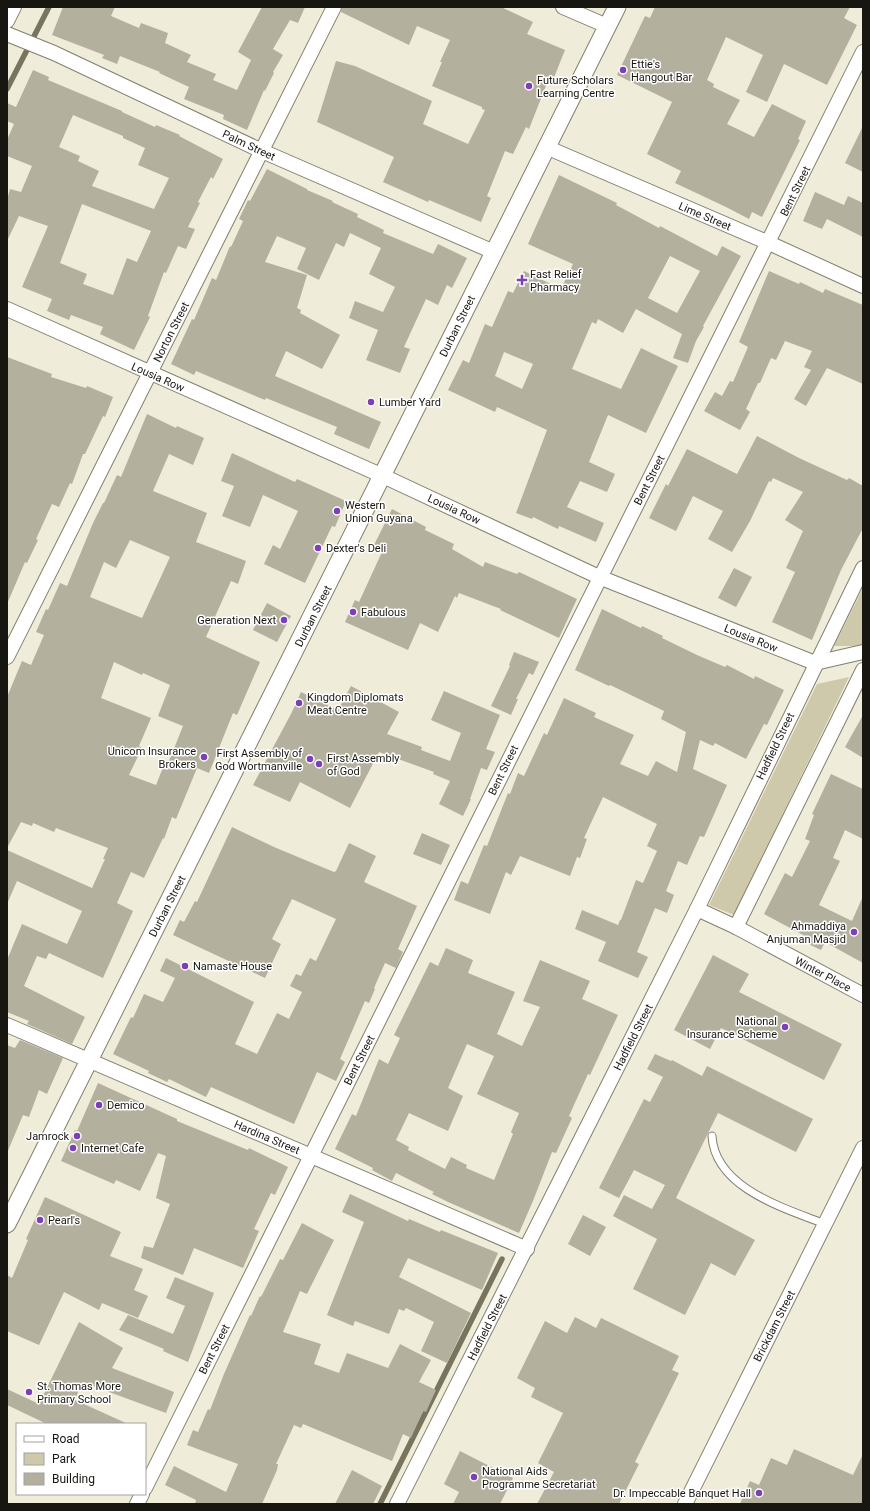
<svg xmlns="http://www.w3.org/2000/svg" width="870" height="1511" font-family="Roboto,sans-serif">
<rect width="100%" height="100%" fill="#f0ecda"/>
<!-- green -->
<g fill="#cfc9ab">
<polygon points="863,588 863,646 834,646"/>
<polygon points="849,677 734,915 709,905 817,684"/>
</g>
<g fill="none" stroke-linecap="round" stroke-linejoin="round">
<!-- stream -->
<g stroke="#79745e" stroke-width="5.5">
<polyline points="7,89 49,7"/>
<polyline points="380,1504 502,1259"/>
</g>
</g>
<!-- building -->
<g fill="#b3b09e" fill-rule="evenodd">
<polygon points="63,7 115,7 111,16 139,28 141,23 168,33 165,43 191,55 187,62 216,74 213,80 237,90 251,60 238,52 262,7 305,7 298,23 290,20 273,49 283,55 273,72 274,73 265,91 264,90 247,130 223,119 224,115 184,99 189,87 159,73 160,72 120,56 117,64 102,58 104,55 52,35"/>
<polygon points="342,7 501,7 533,22 527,34 565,50 553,80 549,78 529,129 526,127 513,154 505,151 487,196 491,198 481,222 429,200 428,202 383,182 394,157 317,122 336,61 355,66 432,101 423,124 468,144 485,110 482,109 482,107 432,86 442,62 440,62 450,40 417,26 409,45 341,12"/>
<polygon points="655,7 850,7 844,18 857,25 827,85 784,64 767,102 746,92 763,55 726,37 707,80 714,84 713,87 740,100 727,124 754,137 772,104 806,121 798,139 800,140 762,217 752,212 749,219 726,207 675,183 681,171 647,154 672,102 617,75 645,16 650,18"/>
<path d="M33 70 49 77 48 80 122 111V112L155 127 156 125 180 135 179 136 223 159 213 179 211 177 198 202 200 203 188 227 195 229 186 249 178 246 166 273 164 272 148 316 150 317 134 350 100 334 103 327 71 315 69 320 47 311 52 299 22 287 48 226 19 216 7 241V200L10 189 21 192 32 166 7 156V140L14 124 7 121V103L16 107ZM73 115 123 136V138L145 148 138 165 169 178 154 209 92 186 99 171 78 161 80 156 59 147ZM82 204 151 231 137 262 127 258 113 295 83 284 87 274 60 263Z"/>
<polygon points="863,126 863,172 845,163"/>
<polygon points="267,169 307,189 307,190 333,201 332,202 358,214 357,217 384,230 383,233 433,254 438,244 467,258 452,288 447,285 438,305 426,299 404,347 410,349 400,373 366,360 378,330 349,318 355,301 383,312 395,287 369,274 381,248 350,233 344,247 336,243 319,280 297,269 306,248 277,236 265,262 307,275 297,308 301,310 300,313 340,335 322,369 286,351 275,376 381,422 369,449 334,434 337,427 266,398 265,400 196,371 194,375 171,364 192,319 194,320 212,278 216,280 230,246 231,247 243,221 239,219 248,200 250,201"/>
<path d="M559 175 617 203 616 205 659 228 660 226 717 256 722 246 741 256 703 326 704 327 696 341 688 363 673 358 682 334 636 309 623 333 598 319 596 324 592 322 572 369 621 389 641 348 678 366 646 433 608 415 589 462 615 474 607 492 580 481 567 507 604 523 596 542 559 526 558 529 533 517 532 519 516 513 547 430 497 407 495 412 448 390 463 360 469 363 485 324 492 327 508 291 513 293 524 271 561 289 573 264 528 244ZM670 256 700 271 677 313 648 298ZM504 352 533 364 522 389 495 376Z"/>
<polygon points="815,192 844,205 848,196 863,203 863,237 827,219 822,229 803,221"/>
<polygon points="769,271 799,284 800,282 823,293 825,289 863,305 863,384 827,368 806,406 794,399 811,370 804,367 812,351 785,341 776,360 771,358 760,383 758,383 746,409 750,412 740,430 704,411 715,392 722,396 730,381 733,382 748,347 739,342"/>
<polygon points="7,357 52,374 51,377 86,388 87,386 113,397 105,417 103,416 85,454 83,454 72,484 70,483 59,507 52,504 36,539 38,540 27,563 25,562 7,604"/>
<path d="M147 414 176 428 177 426 204 438 193 465 169 454 153 491 207 513 196 542 246 561 238 584 231 581 206 637 260 662 237 715 233 713 209 773 197 768 176 819 172 817 164 839 163 838 144 878 131 872 117 903 133 911 103 978 49 953 46 959 37 956 24 986 85 1017 72 1044 27 1024 29 1021 7 1012V960L22 924 67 944 82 911 17 881 7 904V850L92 888 105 859H103L108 848 56 828 54 832 33 823 32 826 21 822 7 848V697L22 661 31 665 44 635 36 632 46 609 48 610 60 583 67 586 93 523 103 503H104L117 475 121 477ZM130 540 170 557 142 618 90 597 104 562 116 568ZM114 662 142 675 143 673 170 685 158 716 183 726 169 761 166 760 156 785 129 775 142 748 139 746 151 718 101 698Z"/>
<polygon points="757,436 799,458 847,480 849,478 863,486 863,528 841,570 812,640 772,622 795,572 786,568 803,531 785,520 803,492 773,478 771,482 769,481 750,521 732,552 708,539 723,511 693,496 676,531 649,518 666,484 668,486 687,449 737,474"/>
<polygon points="232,453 295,482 297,479 346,501 335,527 332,526 305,583 264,564 273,545 280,549 298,511 263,495 250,527 222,516 234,486 221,481"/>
<polygon points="392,509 426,527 425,530 454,544 452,549 483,567 485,562 517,574 519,572 577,599 559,638 500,610 501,609 459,593 457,598 455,596 438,632 420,623 408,650 345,622 355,600 359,602 382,552 373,547"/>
<polygon points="734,568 752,577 736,607 718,598"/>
<polygon points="267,603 291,616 277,642 253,630"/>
<polygon points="602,609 641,628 642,626 663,636 662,638 697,655 725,667 727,665 754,679 755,676 784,690 767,725 764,724 746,759 715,743 713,746 700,740 693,769 727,785 704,837 700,836 687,865 678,861 666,891 674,895 667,913 655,908 637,952 648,957 638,978 598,961 606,942 575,929 582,910 618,925 620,920 621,920 636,880 643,883 657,851 647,846 657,824 603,797 584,838 587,839 580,858 577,857 570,876 520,856 511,875 506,872 490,914 454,900 461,881 468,884 484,845 487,846 508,793 510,794 518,773 524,776 544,733 547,735 564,698 596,713 594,717 634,735 620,764 648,776 656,761 677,772 686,732 661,719 664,711 610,685 609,686 575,670"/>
<polygon points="514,652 539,662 533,675 529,673 516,699 518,699 511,715 491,706 510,666 509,665"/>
<polygon points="351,686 399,712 387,734 422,747 421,750 450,761 461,733 431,720 444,691 500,715 486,749 495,752 487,770 481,768 470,799 471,799 463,816 439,804 450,781 433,774 434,772 379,752 350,808 300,782 290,802 253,785 292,712 301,692 338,710"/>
<polygon points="863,715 863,758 845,747"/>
<polygon points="831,774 863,789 863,839 845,830 833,858 840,861 819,905 852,921 863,896 863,963 825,942 821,950 802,941 805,936 764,914 785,873 792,877 810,841 805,839 814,815 812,814"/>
<polygon points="232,827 274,847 334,872 336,871 349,843 376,856 364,882 417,906 398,949 403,952 396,968 385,963 374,988 375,989 369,1003 365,1001 340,1059 345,1062 336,1081 317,1072 294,1124 211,1087 206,1097 169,1079 167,1082 148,1073 149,1071 113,1054 131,1017 133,1018 144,994 163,1002 175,978 160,971 166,958 254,1002 235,1044 257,1054 277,1013 289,1019 302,992 290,986 296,974 301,976 310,958 316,961 336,919 292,899 272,939 281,944 265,978 173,935 180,920 184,922 195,901 197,902"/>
<polygon points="422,833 450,845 441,865 413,854"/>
<path d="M446 948 473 960 468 973 515 992 497 1034 522 1046 540 1007 523 1001 540 960 590 981 582 999 618 1015 590 1075 588 1074 569 1116 572 1118 556 1153 552 1152 533 1201 519 1233 448 1202 432 1194 434 1192 396 1173 392 1181 372 1170 373 1168 335 1149 352 1114 356 1116 379 1059 388 1064 400 1038 394 1035 430 962 438 966ZM467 1044 494 1056 477 1094 519 1113 511 1132 513 1134 494 1180 466 1168 467 1165 451 1157 445 1169 408 1150 409 1147 396 1140 409 1113 448 1131 463 1096 448 1088Z"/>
<polygon points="713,955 749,974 739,992 842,1044 824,1080 721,1028 710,1049 674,1030"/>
<polygon points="20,1040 63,1058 47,1094 39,1090 29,1117 23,1115 7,1153 7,1045 15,1048"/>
<polygon points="655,1054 671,1061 672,1060 702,1076 707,1066 813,1119 796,1152 718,1113 676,1198 755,1240 735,1276 711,1263 685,1315 633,1289 657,1239 613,1216 624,1195 652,1209 665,1185 634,1170 619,1198 599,1188 644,1099 650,1102 663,1077 647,1069"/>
<polygon points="98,1083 177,1119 177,1121 248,1150 249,1148 288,1167 275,1195 271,1193 254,1229 259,1231 243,1268 194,1248 183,1275 141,1258 144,1246 153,1248 170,1204 156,1198 166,1156 158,1153 140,1191 116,1180 114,1184 61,1161 75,1130 77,1131"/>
<polygon points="350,1194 408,1221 409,1219 440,1232 441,1230 498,1253 482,1290 408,1258 399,1277 471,1313 447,1363 421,1351 434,1322 406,1308 404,1311 399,1309 389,1334 355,1321 353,1326 327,1315 364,1222 342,1212"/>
<polygon points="45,1197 121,1232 110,1256 143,1269 134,1290 148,1296 138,1318 102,1303 99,1310 64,1292 39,1345 7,1331 7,1275 12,1278 28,1240 26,1239"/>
<polygon points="583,1215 606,1227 590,1256 568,1244"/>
<polygon points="302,1223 334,1240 307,1294 300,1291 283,1332 321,1344 314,1364 339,1373 347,1353 388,1368 400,1344 431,1360 419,1382 436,1390 426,1412 423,1411 411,1438 403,1434 392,1461 303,1424 301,1428 294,1425 276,1464 278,1464 277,1470 262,1504 195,1504 196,1500 165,1485 174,1466 226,1492 238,1464 187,1445 193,1430 198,1432 208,1409 210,1410 224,1374 250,1315 251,1316 260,1296 261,1297 280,1259 283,1260"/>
<polygon points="175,1277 214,1293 188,1362 163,1351 164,1349 119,1330 128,1315 173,1334 185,1306 166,1298"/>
<polygon points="575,1317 596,1328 601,1318 679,1356 672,1370 679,1373 635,1462 639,1464 619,1504 537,1504 554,1472 538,1463 563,1413 531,1397 535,1388 517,1378 545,1321 567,1333"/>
<polygon points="79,1322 123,1348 112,1368 174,1392 166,1413 82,1382 75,1400 128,1424 47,1424 7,1405 7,1389 39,1404"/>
<polygon points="794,1449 853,1475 863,1454 863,1504 740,1504 750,1481 759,1485 771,1458 787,1465"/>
<polygon points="460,1451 513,1478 500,1504 453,1504 459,1492 444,1484"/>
<polygon points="352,1470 382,1486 373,1504 335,1504"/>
</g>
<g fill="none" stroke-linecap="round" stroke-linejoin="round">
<defs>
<path id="service" d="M712 1136C715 1188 784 1208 825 1224"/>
<g id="minor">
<polyline points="563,7 607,26"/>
<polyline points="7,21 14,7"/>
<polyline points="7,34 54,53 262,151 494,252"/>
<polyline points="546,147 769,243 863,286"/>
<polyline points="7,309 383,476 599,577 815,663 863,652"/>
<polyline points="7,657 334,7"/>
<polyline points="697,909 736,927 863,995"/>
<polyline points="736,927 863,670"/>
<polyline points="7,1025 527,1249"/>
<polyline points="145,1488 863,52"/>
<polyline points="137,1504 142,1494"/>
<polyline points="397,1504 697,909 863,568"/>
<polyline points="685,1504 863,1148"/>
</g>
<polyline id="tertiary" points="7,1224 617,7"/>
</defs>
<!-- service casing -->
<use href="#service" stroke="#837f6e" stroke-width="9"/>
<!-- minor casing -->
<use href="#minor" stroke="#837f6e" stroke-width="16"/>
<!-- tertiary casing -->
<use href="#tertiary" stroke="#837f6e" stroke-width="19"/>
<!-- service -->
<use href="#service" stroke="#fff" stroke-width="7"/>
<!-- minor -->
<use href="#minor" stroke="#fff" stroke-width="14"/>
<!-- tertiary -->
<use href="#tertiary" stroke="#fff" stroke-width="17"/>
</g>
<!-- markers -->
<g fill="#7c3fb5" stroke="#fff" stroke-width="1.5">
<circle cx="623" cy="70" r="4"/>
<circle cx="529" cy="86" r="4"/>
<path d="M520 274h4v4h4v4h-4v4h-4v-4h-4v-4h4z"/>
<circle cx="371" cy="402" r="4"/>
<circle cx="337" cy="511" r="4"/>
<circle cx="318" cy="548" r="4"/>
<circle cx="353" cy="612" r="4"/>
<circle cx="284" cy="620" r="4"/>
<circle cx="299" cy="703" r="4"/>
<circle cx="204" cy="757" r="4"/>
<circle cx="310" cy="759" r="4"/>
<circle cx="319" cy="764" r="4"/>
<circle cx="854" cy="932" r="4"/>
<circle cx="185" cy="966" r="4"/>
<circle cx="785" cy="1027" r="4"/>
<circle cx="99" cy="1105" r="4"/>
<circle cx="77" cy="1136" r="4"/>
<circle cx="73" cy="1148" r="4"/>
<circle cx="40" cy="1220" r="4"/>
<circle cx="29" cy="1392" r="4"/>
<circle cx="474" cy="1477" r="4"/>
<circle cx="759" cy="1493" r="4"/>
</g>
<g text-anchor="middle" stroke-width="3" stroke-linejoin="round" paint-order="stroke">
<!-- poi labels -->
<g font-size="11" fill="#181610" stroke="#fff" text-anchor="start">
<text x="631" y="68">Ettie's<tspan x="631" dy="13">Hangout Bar</tspan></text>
<text x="537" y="84">Future Scholars<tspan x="537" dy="13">Learning Centre</tspan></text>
<text x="530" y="278">Fast Relief<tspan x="530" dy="13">Pharmacy</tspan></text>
<text x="379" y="406">Lumber Yard</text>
<text x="345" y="509">Western<tspan x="345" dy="13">Union Guyana</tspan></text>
<text x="326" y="552">Dexter's Deli</text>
<text x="361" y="616">Fabulous</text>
<text x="276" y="624" text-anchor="end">Generation Next</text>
<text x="307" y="701">Kingdom Diplomats<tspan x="307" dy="13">Meat Centre</tspan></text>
<text x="196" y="755" text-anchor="end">Unicom Insurance<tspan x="196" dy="13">Brokers</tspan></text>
<text x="302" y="757" text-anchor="end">First Assembly of<tspan x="302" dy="13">God Wortmanville</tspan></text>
<text x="327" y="762">First Assembly<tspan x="327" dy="13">of God</tspan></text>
<text x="846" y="930" text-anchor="end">Ahmaddiya<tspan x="846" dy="13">Anjuman Masjid</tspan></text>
<text x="193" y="970">Namaste House</text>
<text x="777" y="1025" text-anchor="end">National<tspan x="777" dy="13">Insurance Scheme</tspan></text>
<text x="107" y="1109">Demico</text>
<text x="69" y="1140" text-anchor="end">Jamrock</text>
<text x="81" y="1152">Internet Cafe</text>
<text x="48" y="1224">Pearl's</text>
<text x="37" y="1390">St. Thomas More<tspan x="37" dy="13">Primary School</tspan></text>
<text x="482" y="1475">National Aids<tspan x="482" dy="13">Programme Secretariat</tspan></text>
<text x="751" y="1497" text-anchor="end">Dr. Impeccable Banquet Hall</text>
</g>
<!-- street labels -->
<g font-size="11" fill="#181610" stroke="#fff">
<text transform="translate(249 145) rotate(25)" y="4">Palm Street</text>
<text transform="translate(795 191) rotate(-64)" y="4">Bent Street</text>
<text transform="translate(705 216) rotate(23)" y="4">Lime Street</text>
<text transform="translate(457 326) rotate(-64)" y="4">Durban Street</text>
<text transform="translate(171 332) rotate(-63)" y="4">Norton Street</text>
<text transform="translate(158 377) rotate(24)" y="4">Lousia Row</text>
<text transform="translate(649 480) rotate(-63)" y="4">Bent Street</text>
<text transform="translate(454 509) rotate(25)" y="4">Lousia Row</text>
<text transform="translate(313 616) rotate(-63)" y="4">Durban Street</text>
<text transform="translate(751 638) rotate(22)" y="4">Lousia Row</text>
<text transform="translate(775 746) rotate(-64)" y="4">Hadfield Street</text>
<text transform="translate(503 770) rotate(-64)" y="4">Bent Street</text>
<text transform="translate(167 906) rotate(-63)" y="4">Durban Street</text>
<text transform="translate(823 974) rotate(28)" y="4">Winter Place</text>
<text transform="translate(633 1037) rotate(-63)" y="4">Hadfield Street</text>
<text transform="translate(359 1060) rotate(-63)" y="4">Bent Street</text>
<text transform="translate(267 1137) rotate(23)" y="4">Hardina Street</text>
<text transform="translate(774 1326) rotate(-63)" y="4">Brickdam Street</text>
<text transform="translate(487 1327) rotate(-63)" y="4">Hadfield Street</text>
<text transform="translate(214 1349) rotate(-63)" y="4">Bent Street</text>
</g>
</g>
<!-- border -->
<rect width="870" height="1511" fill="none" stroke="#181610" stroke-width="16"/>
<!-- legend -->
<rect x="16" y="1423" width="130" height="72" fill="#ffffff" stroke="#a3a29f"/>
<rect x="24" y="1436" width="20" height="6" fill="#ffffff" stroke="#a3a29f"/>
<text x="52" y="1443" font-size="12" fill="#181610">Road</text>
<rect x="24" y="1453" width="20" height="12" fill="#cfc9ab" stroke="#a3a29f"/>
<text x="52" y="1463" font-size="12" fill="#181610">Park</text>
<rect x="24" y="1473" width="20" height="12" fill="#b3b09e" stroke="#a3a29f"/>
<text x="52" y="1483" font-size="12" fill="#181610">Building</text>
</svg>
